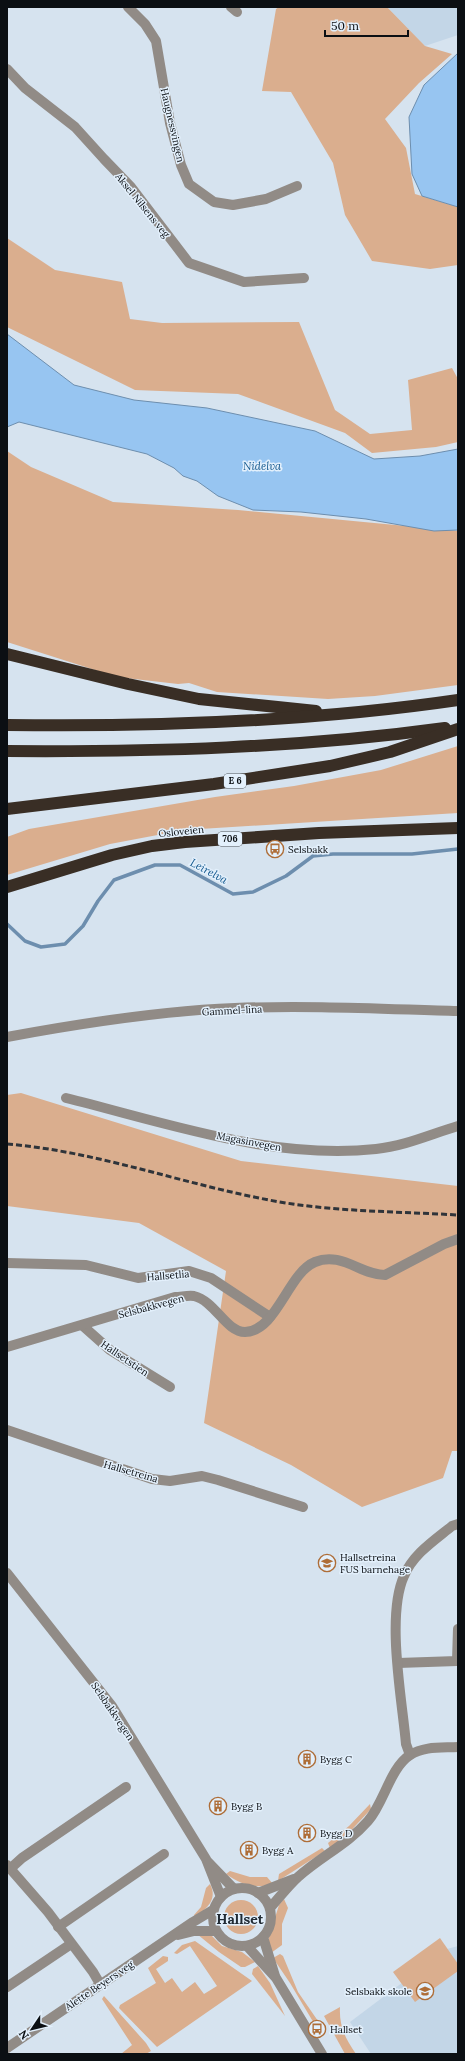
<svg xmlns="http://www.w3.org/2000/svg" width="465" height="2061" font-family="Lora,serif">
<rect width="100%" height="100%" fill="#d6e3ef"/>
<!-- built -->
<g fill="#c3d6e7">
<polygon points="387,7 458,7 458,35 425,46"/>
<polygon points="458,1946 458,2054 371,2054 350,2022 447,1949"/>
</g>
<!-- green -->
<g fill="#daae8e">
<polygon points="279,7 387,7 425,46 452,54 419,83 385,119 406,148 415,194 458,207 458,265 430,269 372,261 345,215 333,163 291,92 262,91 276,9"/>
<polygon points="7,238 55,270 122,282 130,319 162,323 299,322 335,410 370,434 412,430 408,380 452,368 458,379 458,442 436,447 372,453 345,433 238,394 135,390 7,327"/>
<polygon points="7,451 31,467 113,502 238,510 458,531 458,685 375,696 328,699 217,692 189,683 178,684 117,677 7,642"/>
<polygon points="458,746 458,813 184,830 110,844 7,875 7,837 29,829 215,797 294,786 381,770"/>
<polygon points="21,1093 241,1161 458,1186 458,1451 452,1451 443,1478 362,1507 291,1465 204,1423 226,1271 139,1223 7,1206 7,1095"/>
<polygon points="370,1804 371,1809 344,1838 330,1848 328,1843 349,1826"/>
<polygon points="322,1848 325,1851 278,1881 279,1874"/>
<path d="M230 1871 250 1877H267L273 1884C256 1889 241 1885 226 1874Z"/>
<path d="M210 1884C218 1899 207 1909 195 1917L194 1915 201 1907 206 1888Z"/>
<polygon points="284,1899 288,1908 282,1924 282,1945 271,1953 268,1943 269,1937 279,1905"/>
<circle cx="241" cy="1917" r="17"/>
<polygon points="197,1934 211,1935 222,1946 242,1952 255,1962 245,1967 241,1967 219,1952"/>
<polygon points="440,1938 458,1964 458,1971 415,2002 393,1972"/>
<polygon points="195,1941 252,1981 157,2047 119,2008 120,2005 156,1983 148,1968 163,1956 168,1957 168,1961 156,1969 165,1983 172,1978 182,1992 195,1982 204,1994 217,1986 190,1946 177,1954 174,1953 182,1945"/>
<polygon points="280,1954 283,1956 298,1992 318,2021 315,2025 290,1983 273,1958"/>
<polygon points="258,1966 270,1983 285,2016 252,1974 253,1969"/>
<polygon points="104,1996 146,2043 151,2051 146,2054 121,2054 132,2045 102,1999"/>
<path d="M340 2007C339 2026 345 2038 356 2054H345L324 2016Z"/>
</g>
<!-- water -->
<g fill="#97c5f1" stroke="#6d8eae">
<polygon points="458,53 458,207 422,196 412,174 409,117 424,85"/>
<polygon points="7,334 74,385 134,400 207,408 315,431 374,459 420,456 458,449 458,530 434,531 366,519 301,512 253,510 218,496 197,481 183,476 174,468 147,454 19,422 7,427"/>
</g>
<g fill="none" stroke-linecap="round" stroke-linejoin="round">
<!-- stream -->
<polyline stroke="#6d8eae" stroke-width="3.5" points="7,924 25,941 41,947 65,944 83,926 98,901 114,880 155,865 180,865 233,894 253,892 286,876 313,856 333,854 412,854 458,849"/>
<!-- minor -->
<g stroke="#918b86" stroke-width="10">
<polyline points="128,7 145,24 156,41 170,123 181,165 189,184 214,202 233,205 266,199 297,186"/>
<polyline points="231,7 237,12"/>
<polyline points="7,69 25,88 75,127 104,159 131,187 189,263 244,282 304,278"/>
<path d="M7 1037C82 1023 159 1011 235 1008 309 1005 384 1009 458 1011"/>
<path d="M66 1098C167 1123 271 1160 376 1149 405 1146 431 1134 458 1126"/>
<polyline points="7,1263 86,1265 138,1278 189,1271 211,1278 270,1317"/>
<polyline points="83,1326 110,1350 170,1387"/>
<path d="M7 1347 175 1297C181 1297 188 1295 194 1296 215 1301 226 1332 245 1332 277 1331 288 1273 315 1262 341 1251 361 1275 385 1275L444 1244 458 1239"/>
<polyline points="7,1430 152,1479 170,1481 202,1476 218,1480 303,1507"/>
<polyline points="7,1573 112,1706 206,1859 221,1897"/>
<polyline points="398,1663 457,1661 458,1629"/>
<path d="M410 1755 406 1744C402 1699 386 1616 404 1576 413 1554 435 1540 452 1526L458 1524"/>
<polyline points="208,1862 234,1889"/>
<polyline points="7,1865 48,1912 93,1972 100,1984"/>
<polyline points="11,1868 22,1858 126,1787"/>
<circle cx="242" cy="1917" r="29"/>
<polyline points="258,1893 294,1879"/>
<path d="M270 1908C279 1898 288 1886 298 1877 320 1857 348 1844 368 1821 384 1803 390 1768 410 1755 424 1746 442 1748 458 1747"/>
<polyline points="58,1927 164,1854"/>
<polyline points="178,1935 194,1931 216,1931"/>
<polyline points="263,1937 275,1976"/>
<polyline points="247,1946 276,1978 322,2054"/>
<polyline points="7,1987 71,1944"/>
<polyline points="7,2048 193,1922 213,1910"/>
</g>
<!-- highway -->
<g stroke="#392e25" stroke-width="12">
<polyline points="7,654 128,684 199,699 316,711"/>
<path d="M7 725C158 727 308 722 458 700"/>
<path d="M7 751C154 752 299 748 445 728"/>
<polyline points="7,809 214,784 330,766 390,752 458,729"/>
<polyline points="7,887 112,855 152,846 185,842 319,833 458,828"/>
</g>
<!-- rail -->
<path stroke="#2f343a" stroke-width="3" stroke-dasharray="6 3" stroke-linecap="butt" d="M7 1144C93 1151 174 1181 259 1198 324 1212 391 1211 458 1215"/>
</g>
<!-- icons -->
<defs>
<symbol id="bus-ring" viewBox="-11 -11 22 22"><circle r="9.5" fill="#e3f0fc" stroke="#ae6d37" stroke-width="1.5"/><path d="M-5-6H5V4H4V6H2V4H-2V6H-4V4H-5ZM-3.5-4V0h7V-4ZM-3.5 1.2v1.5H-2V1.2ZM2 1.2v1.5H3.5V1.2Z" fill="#ae6d37"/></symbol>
<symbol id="school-ring" viewBox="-11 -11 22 22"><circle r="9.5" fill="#e3f0fc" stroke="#ae6d37" stroke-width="1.5"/><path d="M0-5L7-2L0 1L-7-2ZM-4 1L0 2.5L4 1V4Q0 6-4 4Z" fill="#ae6d37"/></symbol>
<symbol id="building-ring" viewBox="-11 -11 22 22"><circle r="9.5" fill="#e3f0fc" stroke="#ae6d37" stroke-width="1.5"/><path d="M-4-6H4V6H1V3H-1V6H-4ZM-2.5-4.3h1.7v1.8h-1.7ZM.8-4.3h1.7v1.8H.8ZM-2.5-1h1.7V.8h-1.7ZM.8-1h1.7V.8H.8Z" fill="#ae6d37"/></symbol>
</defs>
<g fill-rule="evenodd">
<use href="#bus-ring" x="265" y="839" width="20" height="20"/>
<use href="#school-ring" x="317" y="1553" width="20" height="20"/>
<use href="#building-ring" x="297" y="1749" width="20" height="20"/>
<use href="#building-ring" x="208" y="1796" width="20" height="20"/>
<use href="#building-ring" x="297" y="1823" width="20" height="20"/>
<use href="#building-ring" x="239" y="1840" width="20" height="20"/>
<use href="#school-ring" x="415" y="1981" width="20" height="20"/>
<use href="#bus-ring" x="307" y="2019" width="20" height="20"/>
</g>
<g text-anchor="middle" stroke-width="3" stroke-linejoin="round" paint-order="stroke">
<!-- shield labels -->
<g fill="#e3f0fc" stroke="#4c5259" stroke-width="1">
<rect x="224" y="774" width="22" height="14" rx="3"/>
<rect x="218" y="832" width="24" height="14" rx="3"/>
</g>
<g font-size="9" font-weight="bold" fill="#0b0f13">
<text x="235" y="784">E 6</text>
<text x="230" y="842">706</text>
</g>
<!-- street labels -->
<g font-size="10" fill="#0b0f13" stroke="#e3f0fc">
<text transform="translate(173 125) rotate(77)" y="4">Haugnessvingen</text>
<text transform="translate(143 205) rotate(51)" y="4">Aksel Nilsens veg</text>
<text transform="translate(181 831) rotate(-6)" y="4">Osloveien</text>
<text transform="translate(232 1010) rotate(-3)" y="4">Gammel-lina</text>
<text transform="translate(249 1141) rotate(11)" y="4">Magasinvegen</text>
<text transform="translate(168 1275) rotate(-5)" y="4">Hallsetlia</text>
<text transform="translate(151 1306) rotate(-15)" y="4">Selsbakkvegen</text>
<text transform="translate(125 1358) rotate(34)" y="4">Hallsetstien</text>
<text transform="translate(131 1471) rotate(16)" y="4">Hallsetreina</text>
<text transform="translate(113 1711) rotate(56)" y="4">Selsbakkvegen</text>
<text transform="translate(99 1985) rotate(-34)" y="4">Alette Beyers veg</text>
</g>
<!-- poi labels -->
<g font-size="10" fill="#0b0f13" stroke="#e3f0fc" text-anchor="start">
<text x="288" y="853">Selsbakk</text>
<text x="340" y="1561">Hallsetreina<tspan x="340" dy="12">FUS barnehage</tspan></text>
<text x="320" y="1763">Bygg C</text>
<text x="231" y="1810">Bygg B</text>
<text x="320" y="1837">Bygg D</text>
<text x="262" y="1854">Bygg A</text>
<text x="412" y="1995" text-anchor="end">Selsbakk skole</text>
<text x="330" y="2033">Hallset</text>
</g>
<!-- water labels -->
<g font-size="11" font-style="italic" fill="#13588e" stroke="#e3f0fc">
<text x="262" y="470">Nidelva</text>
<text transform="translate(209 871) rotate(28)" y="4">Leirelva</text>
</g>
<!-- district labels -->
<g font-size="14" font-weight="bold" fill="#212b34" stroke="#e3f0fc">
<text x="240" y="1924">Hallset</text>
</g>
</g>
<!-- border -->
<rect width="465" height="2061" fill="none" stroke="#0b0f13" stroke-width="16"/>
<!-- north arrow -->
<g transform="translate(32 2029) rotate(235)" stroke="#e3f0fc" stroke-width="3" paint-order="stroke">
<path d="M0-3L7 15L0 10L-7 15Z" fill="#0b0f13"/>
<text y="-6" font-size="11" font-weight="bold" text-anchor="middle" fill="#0b0f13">N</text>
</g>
<!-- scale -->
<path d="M325 30v6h83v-6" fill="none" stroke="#0b0f13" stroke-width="2"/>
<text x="331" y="30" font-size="12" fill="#0b0f13" stroke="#e3f0fc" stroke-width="3" paint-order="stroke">50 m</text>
</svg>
